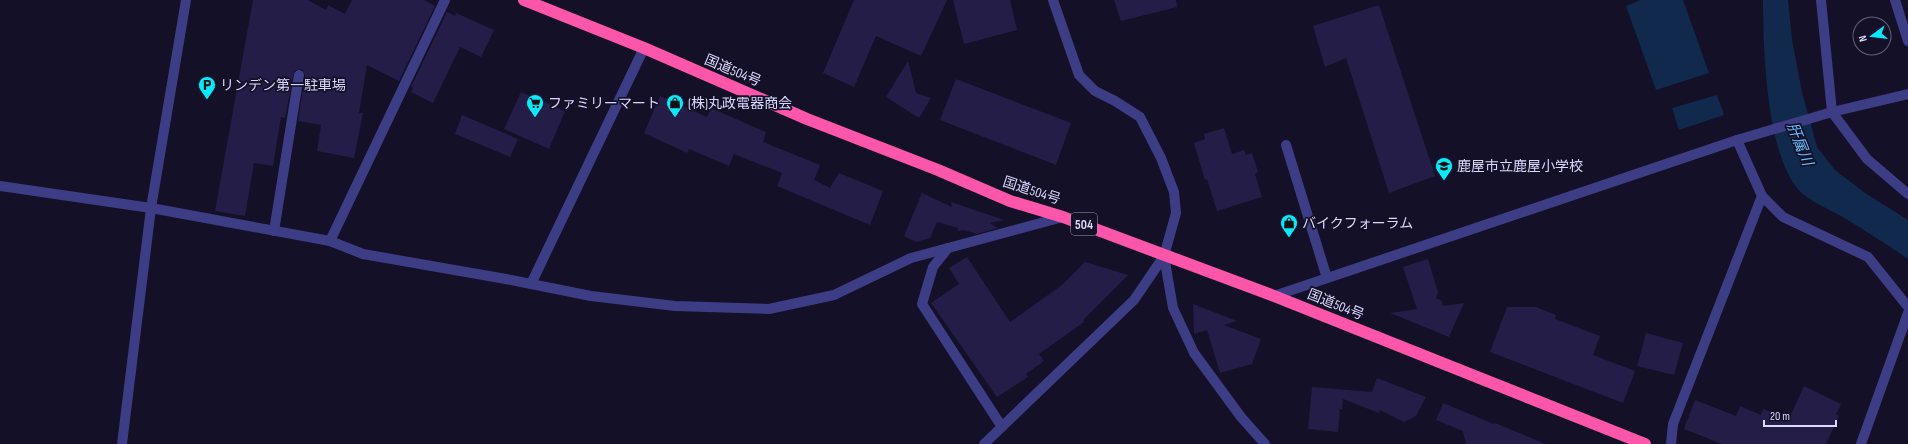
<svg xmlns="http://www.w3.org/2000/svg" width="1908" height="444" font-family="'Sofia Sans Condensed','Noto Sans JP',sans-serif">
<rect width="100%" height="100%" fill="#141028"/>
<!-- water -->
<g fill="#10294d">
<polygon points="1641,0 1683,0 1709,73 1656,90 1626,6"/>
<path d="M1763 0H1788L1792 40 1802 92 1817 147 1835 170 1865 193 1908 220V259C1888 245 1867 232 1846 219 1833 211 1817 205 1804 195 1766 165 1763 46 1763 0Z"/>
<polygon points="1717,95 1724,115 1679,130 1672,108"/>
</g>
<!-- building -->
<g fill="#241d48">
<polygon points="253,0 308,0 326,10 328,5 345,14 352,0 424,0 435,6 399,81 367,65 359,113 363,113 354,158 317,151 321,125 298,121 305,76 303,70 300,69 294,71 285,118 281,117 273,166 254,163 245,216 215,211"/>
<polygon points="854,0 947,0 921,56 876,36 854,87 823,73"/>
<polygon points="953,0 1010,0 1017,30 964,44"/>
<polygon points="1114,0 1176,0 1177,7 1121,21"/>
<polygon points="1379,5 1435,176 1389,193 1346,58 1325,67 1313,26"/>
<polygon points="447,12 455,16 456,13 494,30 481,57 460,47 433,103 411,92 413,88 411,87"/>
<polygon points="908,61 916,93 931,98 919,118 886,97"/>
<polygon points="956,79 1071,123 1056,165 940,120"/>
<polygon points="521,92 565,111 549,149 504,129"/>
<polygon points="660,96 707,117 711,108 766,132 763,142 820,165 814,180 830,188 839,173 883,191 870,225 777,186 782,173 734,154 729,166 689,149 687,153 644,133"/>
<polygon points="462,115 518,139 510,157 455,134"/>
<polygon points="1224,128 1232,154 1244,150 1246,155 1252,153 1258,172 1255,174 1262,197 1217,211 1207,179 1205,180 1194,143 1205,139 1204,134"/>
<polygon points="922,193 952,207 951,202 1004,220 990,223 998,228 977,234 964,230 958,231 958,228 937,222 930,238 916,242 904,236"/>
<polygon points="967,257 1010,322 1062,285 1085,262 1128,275 1083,320 1084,322 1039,354 1044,361 1026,374 1028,377 997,397 931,303 959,284 949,268"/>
<polygon points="1428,259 1438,292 1436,298 1441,300 1443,306 1464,303 1449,337 1390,313 1417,309 1403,267"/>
<polygon points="1193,304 1237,321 1224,325 1261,339 1252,364 1220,373 1207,330 1194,334"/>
<polygon points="1507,307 1536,307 1556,315 1555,319 1600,336 1593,355 1635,371 1623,403 1490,352"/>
<polygon points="1646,333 1683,343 1674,375 1637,366"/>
<polygon points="1377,378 1426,397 1416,416 1404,422 1380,410 1379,413 1343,399 1342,409 1340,409 1338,432 1308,429 1312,387 1372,392"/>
<polygon points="1804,386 1841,404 1836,414 1839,416 1826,444 1722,444 1684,429 1695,400 1736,416 1740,406 1761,415 1763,409 1789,419"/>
<polygon points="1443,403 1494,424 1495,423 1546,444 1466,444 1463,431 1436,420"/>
</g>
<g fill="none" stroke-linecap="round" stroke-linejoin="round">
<!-- minor -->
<g stroke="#3d3d86" stroke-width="10">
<polyline points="1821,0 1832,112 1867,159 1908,194"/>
<polyline points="1895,0 1908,41"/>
<polyline points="1737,140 1762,196 1783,217 1868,257 1908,307"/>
<polyline points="1286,145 1327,278"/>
<polyline points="0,186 151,208 330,241 363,254 506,279 591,296 675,306 769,309 834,295 911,258 1063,217"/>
<polyline points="274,231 299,75"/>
<polyline points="330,241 445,0"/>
<polyline points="948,248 933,267 922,304 1002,427"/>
<polyline points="1164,256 1173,308 1194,353 1241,417 1265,444"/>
<polyline points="531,284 644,48"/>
<polyline points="1274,296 1737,140 1832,112 1908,94"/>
<polyline points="122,444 151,208 186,0"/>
<polyline points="984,444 1134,300 1164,256 1176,213 1174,192 1161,158 1140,117 1115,101 1095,91 1079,75 1053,0"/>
<polyline points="1671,444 1673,424 1762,196"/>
<polyline points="1861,444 1908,313"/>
</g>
<!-- highway -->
<polyline stroke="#fb56aa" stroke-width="12" points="524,0 644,48 807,119 938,170 1010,201 1063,217 1274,296 1645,444"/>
</g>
<!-- icons -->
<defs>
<symbol id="parking-pin" viewBox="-11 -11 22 30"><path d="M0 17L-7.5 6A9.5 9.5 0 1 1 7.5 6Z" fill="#09e9fa" stroke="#141028"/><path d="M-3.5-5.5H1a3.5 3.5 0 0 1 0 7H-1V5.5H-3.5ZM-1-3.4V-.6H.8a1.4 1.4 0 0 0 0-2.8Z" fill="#111"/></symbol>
<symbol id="supermarket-pin" viewBox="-11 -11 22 30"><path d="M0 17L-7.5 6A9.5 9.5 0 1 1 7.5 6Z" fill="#09e9fa" stroke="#141028"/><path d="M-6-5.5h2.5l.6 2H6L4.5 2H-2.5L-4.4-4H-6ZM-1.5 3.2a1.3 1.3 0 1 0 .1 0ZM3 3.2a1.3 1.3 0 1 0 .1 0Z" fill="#111"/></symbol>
<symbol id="shop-pin" viewBox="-11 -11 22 30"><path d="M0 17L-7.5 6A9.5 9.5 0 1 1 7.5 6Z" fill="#09e9fa" stroke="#141028"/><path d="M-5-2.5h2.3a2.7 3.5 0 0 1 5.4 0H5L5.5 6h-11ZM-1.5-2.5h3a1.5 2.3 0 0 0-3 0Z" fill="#111"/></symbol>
<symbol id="school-pin" viewBox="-11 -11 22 30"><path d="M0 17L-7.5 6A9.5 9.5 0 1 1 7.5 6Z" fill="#09e9fa" stroke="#141028"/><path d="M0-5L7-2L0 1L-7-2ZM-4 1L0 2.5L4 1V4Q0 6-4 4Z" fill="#111"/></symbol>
</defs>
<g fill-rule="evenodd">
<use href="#parking-pin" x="197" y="75" width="20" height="27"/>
<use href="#supermarket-pin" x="525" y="93" width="20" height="27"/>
<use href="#shop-pin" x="665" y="93" width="20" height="27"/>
<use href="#school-pin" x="1434" y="156" width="20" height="27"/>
<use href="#shop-pin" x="1279" y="213" width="20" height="27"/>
</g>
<g text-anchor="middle" stroke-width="3.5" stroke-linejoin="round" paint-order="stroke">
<!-- shield labels -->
<rect fill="#141028" stroke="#9f9cbe" stroke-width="1" x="1071" y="213" width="26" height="22" rx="3"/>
<g font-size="13" font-weight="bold" fill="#dbd8fe">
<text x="1084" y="229">504</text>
</g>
<!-- street labels -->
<g font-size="14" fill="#dbd8fe" stroke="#141028">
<text transform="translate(733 70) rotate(23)" y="5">国道504号</text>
<text transform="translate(1032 190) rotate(18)" y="5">国道504号</text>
<text transform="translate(1336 304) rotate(22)" y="5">国道504号</text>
</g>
<!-- poi labels -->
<g font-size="14" fill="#dbd8fe" stroke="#141028" text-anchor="start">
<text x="220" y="90">リンデン第一駐車場</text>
<text x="548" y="108">ファミリーマート</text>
<text x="688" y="108">(株)丸政電器商会</text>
<text x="1457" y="171">鹿屋市立鹿屋小学校</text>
<text x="1302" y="228">バイクフォーラム</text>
</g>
<!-- water labels -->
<g font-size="15" font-style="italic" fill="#69bcfc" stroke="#141028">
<text transform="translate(1800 144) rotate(68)" y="5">肝属川</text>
</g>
</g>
<!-- north arrow -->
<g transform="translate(1872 36) rotate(255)"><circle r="19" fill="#141028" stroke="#64607e"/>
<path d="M0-3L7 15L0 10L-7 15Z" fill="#09e9fa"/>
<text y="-6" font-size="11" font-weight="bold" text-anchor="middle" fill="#dbd8fe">N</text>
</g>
<!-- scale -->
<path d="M1764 420v6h72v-6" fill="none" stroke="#dbd8fe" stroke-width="2"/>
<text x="1770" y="420" font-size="12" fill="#dbd8fe" stroke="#141028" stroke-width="3" paint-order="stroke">20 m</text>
</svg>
